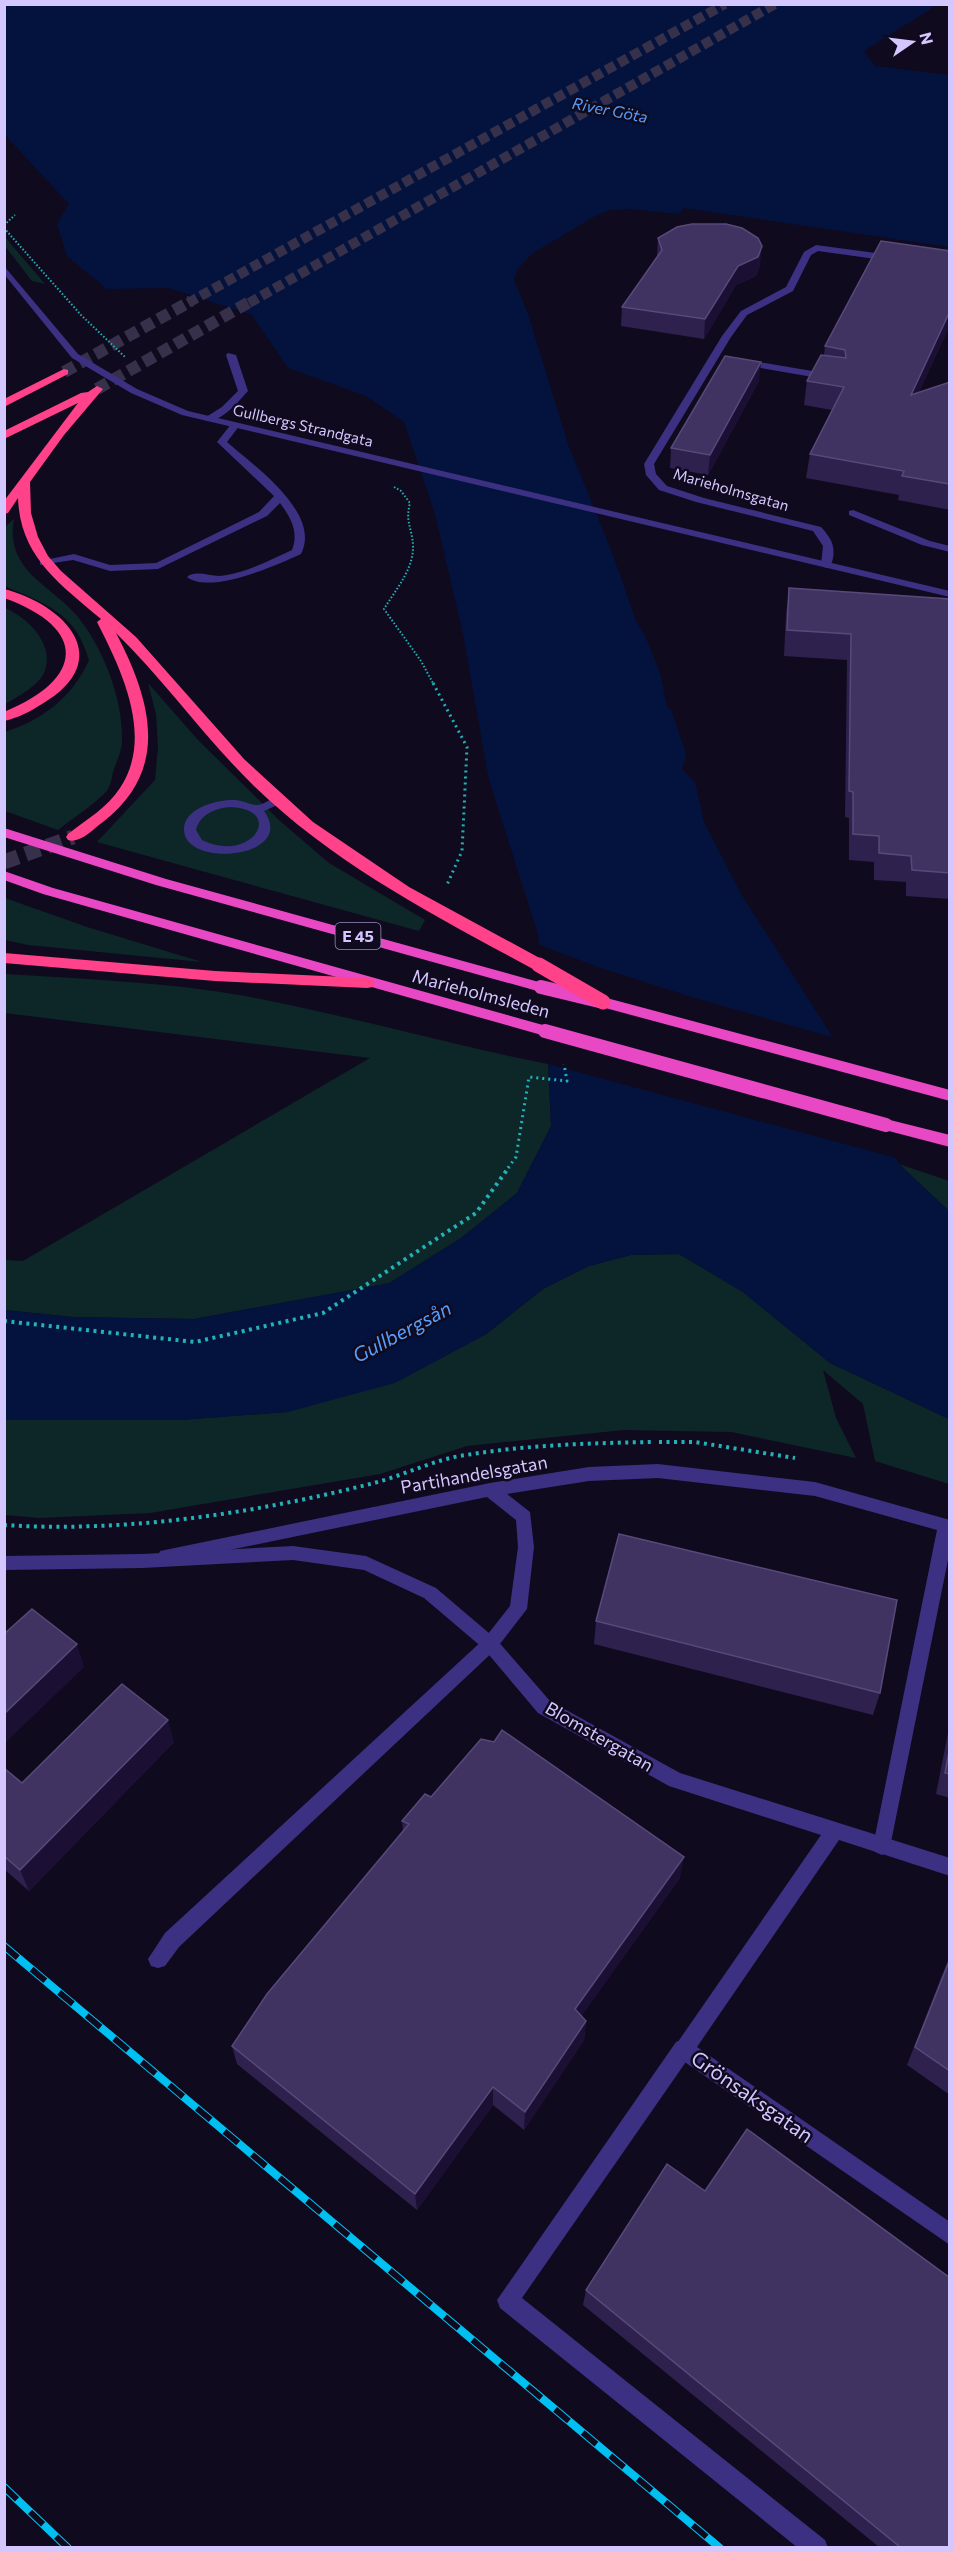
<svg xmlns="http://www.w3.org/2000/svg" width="954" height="2552" font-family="Commissioner,sans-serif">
<rect width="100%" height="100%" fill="#100a1e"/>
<!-- green -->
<g fill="#0d2729">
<polygon points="4,236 45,284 32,281 5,246"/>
<path d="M14 519C4 571 52 585 78 617 104 650 123 699 122 741 122 751 116 762 113 772 112 777 111 784 108 789 102 799 69 821 58 830L5 811V732C42 720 73 697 89 660 75 612 47 605 5 586V527Z"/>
<path d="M5 608C28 618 56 645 44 673 39 685 16 698 5 704Z"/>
<polygon points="148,683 198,740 280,821 329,863 425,920 419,931 97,842 155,780 158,747 156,714"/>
<polygon points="5,898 87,927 202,962 28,945 5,940"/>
<path d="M4 974C85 979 166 982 245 996 347 1015 446 1044 548 1064L551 1126 517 1193 461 1238 390 1283 194 1319 72 1317 5 1310V1260L23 1261 370 1058 5 1013Z"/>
<polygon points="899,1164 949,1181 949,1211"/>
<polygon points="679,1254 743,1292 830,1363 949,1419 949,1484 875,1461 863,1404 823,1370 836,1418 856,1458 731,1432 624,1430 467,1446 380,1474 150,1513 39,1518 5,1515 4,1420 180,1420 288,1412 485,1335 543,1289 589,1266 631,1255"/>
</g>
<!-- water -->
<polygon fill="#04133d" points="5,5 937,5 864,51 875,66 949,75 949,247 684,208 678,214 630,209 611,210 597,215 533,253 517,270 514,280 528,314 568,444 613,555 636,621 646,638 660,673 667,706 672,712 686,754 682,769 695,782 704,822 741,894 830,1033 899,1164 949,1211 949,1419 830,1363 743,1292 679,1254 631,1255 589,1266 543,1289 485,1335 395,1383 288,1412 180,1420 5,1420 4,1310 72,1317 194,1319 389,1283 461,1238 517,1193 551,1126 546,1009 538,934 489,780 463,634 435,514 404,422 366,396 288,368 252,315 169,288 107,289 67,256 57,224 69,204 5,135"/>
<!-- pier -->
<polygon fill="#100a1e" points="537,944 598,967 685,995 835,1038 900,1159 548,1064"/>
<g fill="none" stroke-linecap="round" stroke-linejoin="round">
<!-- motorway-tunnel-far2 -->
<g stroke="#37304b" stroke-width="10" stroke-dasharray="10 4.5" stroke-linecap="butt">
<polyline points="188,303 725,4"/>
<polyline points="249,303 775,4"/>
</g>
<!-- motorway-tunnel-far1 -->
<g stroke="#37304b" stroke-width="12" stroke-dasharray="12 6" stroke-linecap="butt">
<polyline points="64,372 191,301"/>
<polyline points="97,389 251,301"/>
</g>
<!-- motorway-tunnel -->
<polyline stroke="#37304b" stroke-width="15" stroke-dasharray="15 8" stroke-linecap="butt" points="4,862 73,837"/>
<!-- path-far2 -->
<g stroke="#22b2b8" stroke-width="2" stroke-dasharray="1.5 2" stroke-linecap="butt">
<polyline points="4,225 15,215"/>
<polyline points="4,228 81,315 125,357"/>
<path d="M394 487 401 491 410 503C405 522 412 528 413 545 414 569 396 589 384 609L421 661 434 685"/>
</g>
<!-- path-far1 -->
<g stroke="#22b2b8" stroke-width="3" stroke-dasharray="2 4" stroke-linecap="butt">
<polyline points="433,683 467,747 462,851 446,887"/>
<polyline points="508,1168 516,1157 529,1077 567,1081 564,1064"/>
</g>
<!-- path -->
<g stroke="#22b2b8" stroke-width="4" stroke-dasharray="3 4.5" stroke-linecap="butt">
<polyline points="4,1321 195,1342 323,1313 476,1213 509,1167"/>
<polyline points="659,1442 695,1442 795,1458"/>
<path d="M4 1525C125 1533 257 1513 374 1483 405 1475 435 1459 466 1455 527 1445 590 1443 652 1442"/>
</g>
<!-- service -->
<g fill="#3c3082" fill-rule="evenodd">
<path d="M816 245 883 254 887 257 883 260 818 251 811 255 793 291 747 315 731 337 654 464 656 474 667 486 704 498 821 527C832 539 837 548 831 565L826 568 821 565 823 546 813 531 696 502 659 490 646 475 644 464 722 336 741 311 786 287 804 252Z"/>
<path d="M228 353 236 355 248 391C238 402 222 422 206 421V417L222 407 238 391 226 355Z"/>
<polygon points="741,359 830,374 835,377 830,380 738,364 736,362"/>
<path d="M235 422 240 425 227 442C254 466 322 513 301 554 277 565 210 595 187 577 195 570 209 576 219 576 244 574 270 560 292 550 299 532 291 518 280 503L267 516 158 569 110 571 73 560 40 565V561L74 554 110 565 156 563 259 512 274 496 217 442 232 423Z"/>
<polygon points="853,510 930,541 950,546 950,552 922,545 849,515 849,511"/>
<path d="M278 796 284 800 282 803 264 811C298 858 185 869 184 830 183 808 218 799 235 800 242 800 250 805 257 805 263 805 272 798 278 796ZM231 807C286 810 251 864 202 840L196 830C200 814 216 808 231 807Z"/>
<polygon points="658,1464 815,1482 950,1520 950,1550 889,1852 882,1855 875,1852 873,1846 937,1530 815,1496 658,1478 589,1481 507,1494 530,1512 534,1547 527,1609 496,1649 179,1947 165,1966 158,1968 151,1966 148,1959 165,1933 484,1639 510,1606 518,1547 516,1520 487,1497 166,1563 160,1561 158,1556 160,1551 490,1483 589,1467"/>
<polygon points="683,2039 690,2042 693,2049 690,2056 522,2298 825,2540 828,2548 798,2548 500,2308 497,2300 676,2042"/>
</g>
<!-- minor -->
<g fill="#3c3082" fill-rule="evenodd">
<polygon points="4,266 78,354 137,389 188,411 950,591 950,597 182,415 131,393 72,358 4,274"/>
<polygon points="293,1546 366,1556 436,1588 496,1639 550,1701 680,1773 950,1858 950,1876 839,1840 697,2047 950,2222 950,2245 676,2056 673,2049 821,1835 669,1786 538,1713 484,1649 424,1598 364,1570 293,1560 142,1568 4,1570 4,1556 142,1554"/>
</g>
<!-- trunk -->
<g fill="#e848c4" fill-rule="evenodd">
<polygon points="4,828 166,879 546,984 548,987 541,992 156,885 4,837"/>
<polygon points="4,871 53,888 550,1027 552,1031 545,1036 43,894 4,880"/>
<polygon points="603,997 950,1090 950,1101 598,1006 596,1002 598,998"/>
<polygon points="886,1119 950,1135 950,1147 881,1129 878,1125 881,1121"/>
</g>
<!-- motorway -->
<g fill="#ff4289" fill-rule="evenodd">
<polygon points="64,369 68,370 68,374 4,407 4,399"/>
<path d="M97 386 103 389 64 435 30 482 31 513 38 537 48 556 61 571 136 637 244 759 313 822 409 887 545 961 547 965 545 969H533C435 916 334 864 253 785 204 737 165 681 116 633 151 700 171 769 103 822 93 829 80 844 68 840L66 837 68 834C86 820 108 807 120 788 154 737 122 671 97 622L101 619C60 584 20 557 18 498L8 513 4 514V501L78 403 4 439V431L81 393 88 392Z"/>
<path d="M4 589C66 605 117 660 42 704 31 711 18 718 4 721V712C85 679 88 628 4 598Z"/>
<polygon points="4,953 215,971 367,978 373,979 375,983 373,987 367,988 215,981 4,963"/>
</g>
<defs>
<g id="rail">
<polyline points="4,1946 720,2548"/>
<polyline points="4,2487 68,2548"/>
</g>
</defs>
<!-- rail casing -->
<use href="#rail" stroke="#00c0f2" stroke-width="8"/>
<!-- rail -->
<use href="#rail" stroke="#100a1e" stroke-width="6" stroke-dasharray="18" stroke-linecap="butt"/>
<!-- trunk-bridge -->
<g stroke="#e848c4" stroke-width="14">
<polyline points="541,987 599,1001"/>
<polyline points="545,1031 886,1125"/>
</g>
<!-- motorway-bridge -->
<polyline stroke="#ff4289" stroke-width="15" points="539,965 603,1002"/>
</g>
<!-- wall -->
<g fill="#2e214e">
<polygon points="658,238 760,265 756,276 736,285 704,339 621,326 622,307 657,257"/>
<polygon points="950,251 950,325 919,392 949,382 950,510 898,500 899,495 806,478 810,454 832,410 804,405 807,381 824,355 825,346"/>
<polygon points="759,381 708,475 670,468 671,448"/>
<polygon points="789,588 950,599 950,899 906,896 906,882 874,880 874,862 849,860 849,818 845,817 847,660 784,656 786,614"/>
<polygon points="596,1621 880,1693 873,1715 594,1644"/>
<polygon points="950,1723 950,1798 936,1794"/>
<polygon points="174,1742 29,1891 4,1869 4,1768 22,1783"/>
<polygon points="431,1797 680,1878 581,2016 586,2021 584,2040 524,2130 493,2105 417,2210 237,2064 232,2046 403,1832 402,1821"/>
<polygon points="950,1955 950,2095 907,2065"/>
<polygon points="705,2191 950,2547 879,2547 583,2305 586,2290"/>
</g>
<!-- shaded-wall -->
<g fill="#1b1033">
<polygon points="762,246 760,265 756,276 736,285 704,339 705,319 738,266"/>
<polygon points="950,311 950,325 907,419 911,395"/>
<polygon points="761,362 759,381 708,475 710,455"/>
<polygon points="77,1644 84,1667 4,1744 4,1714"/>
<polygon points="168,1720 174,1742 29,1891 20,1870"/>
<polygon points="684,1857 680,1878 573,2028 575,2009"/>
<polygon points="586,2021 584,2040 524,2130 525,2112"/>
<polygon points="493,2087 493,2105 417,2210 415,2194"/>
</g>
<!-- building -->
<g fill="#403261" stroke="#574a7a" stroke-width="1.5">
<polygon points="692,224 726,224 742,228 758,238 762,246 758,257 738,266 705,319 622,307 662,250 658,238 677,227"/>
<polygon points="881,241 950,251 950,311 911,395 950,382 950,484 902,476 904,471 810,454 844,387 807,381 821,355 846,358 845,350 825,346"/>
<polygon points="725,356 761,362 710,455 671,448"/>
<polygon points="789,588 950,599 950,873 912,870 911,856 879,853 879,836 853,834 853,792 849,791 851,634 787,630"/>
<polygon points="619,1534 897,1600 880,1693 596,1621"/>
<polygon points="32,1609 77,1644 4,1714 4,1634"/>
<polygon points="122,1684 168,1720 20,1870 4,1856 4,1768 22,1783"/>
<polygon points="502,1730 684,1857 575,2009 586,2021 525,2112 493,2087 415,2194 232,2046 267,1994 409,1824 402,1821 425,1794 431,1797 481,1739 494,1742"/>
<polygon points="950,1746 950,1774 945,1773"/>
<polygon points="950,1959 950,2071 915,2047"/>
<polygon points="747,2129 950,2278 950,2547 900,2547 586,2290 667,2164 705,2191"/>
</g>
<g text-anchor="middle" stroke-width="5" stroke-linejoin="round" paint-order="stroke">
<!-- far-street labels -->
<g font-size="15" fill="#d4c7ff" stroke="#100a1e">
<text transform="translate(303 426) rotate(13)" y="5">Gullbergs Strandgata</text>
<text transform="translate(731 490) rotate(16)" y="5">Marieholmsgatan</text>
</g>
<!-- far-water labels -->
<g font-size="16" font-style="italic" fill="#559eff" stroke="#100a1e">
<text transform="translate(610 110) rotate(11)" y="6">River Göta</text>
</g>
<!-- shield labels -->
<rect fill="#100a1e" stroke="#998ebc" stroke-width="1.5" x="335.5" y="923" width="45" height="26" rx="4.5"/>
<g font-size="16" font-weight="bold" fill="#d4c7ff">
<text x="358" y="942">E 45</text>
</g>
<!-- street labels -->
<g font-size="18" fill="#d4c7ff" stroke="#100a1e">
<text transform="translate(481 994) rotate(15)" y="6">Marieholmsleden</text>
<text transform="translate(474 1475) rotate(-10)" y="6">Partihandelsgatan</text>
<text transform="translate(599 1737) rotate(30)" y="6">Blomstergatan</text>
</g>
<!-- water labels -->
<g font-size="20" font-style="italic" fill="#559eff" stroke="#100a1e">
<text transform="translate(402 1332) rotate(-28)" y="7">Gullbergsån</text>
</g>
<!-- near-street labels -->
<g font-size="21" fill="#d4c7ff" stroke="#100a1e">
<text transform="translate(752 2097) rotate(35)" y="7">Grönsaksgatan</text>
</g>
</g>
<!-- border -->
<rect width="954" height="2552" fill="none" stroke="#d4c7ff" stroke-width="12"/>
<!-- north arrow -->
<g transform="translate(912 42) rotate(76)" stroke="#100a1e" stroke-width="4.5" paint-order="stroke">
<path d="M0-4.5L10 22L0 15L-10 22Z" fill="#d4c7ff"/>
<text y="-9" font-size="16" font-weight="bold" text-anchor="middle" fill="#d4c7ff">N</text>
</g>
</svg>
